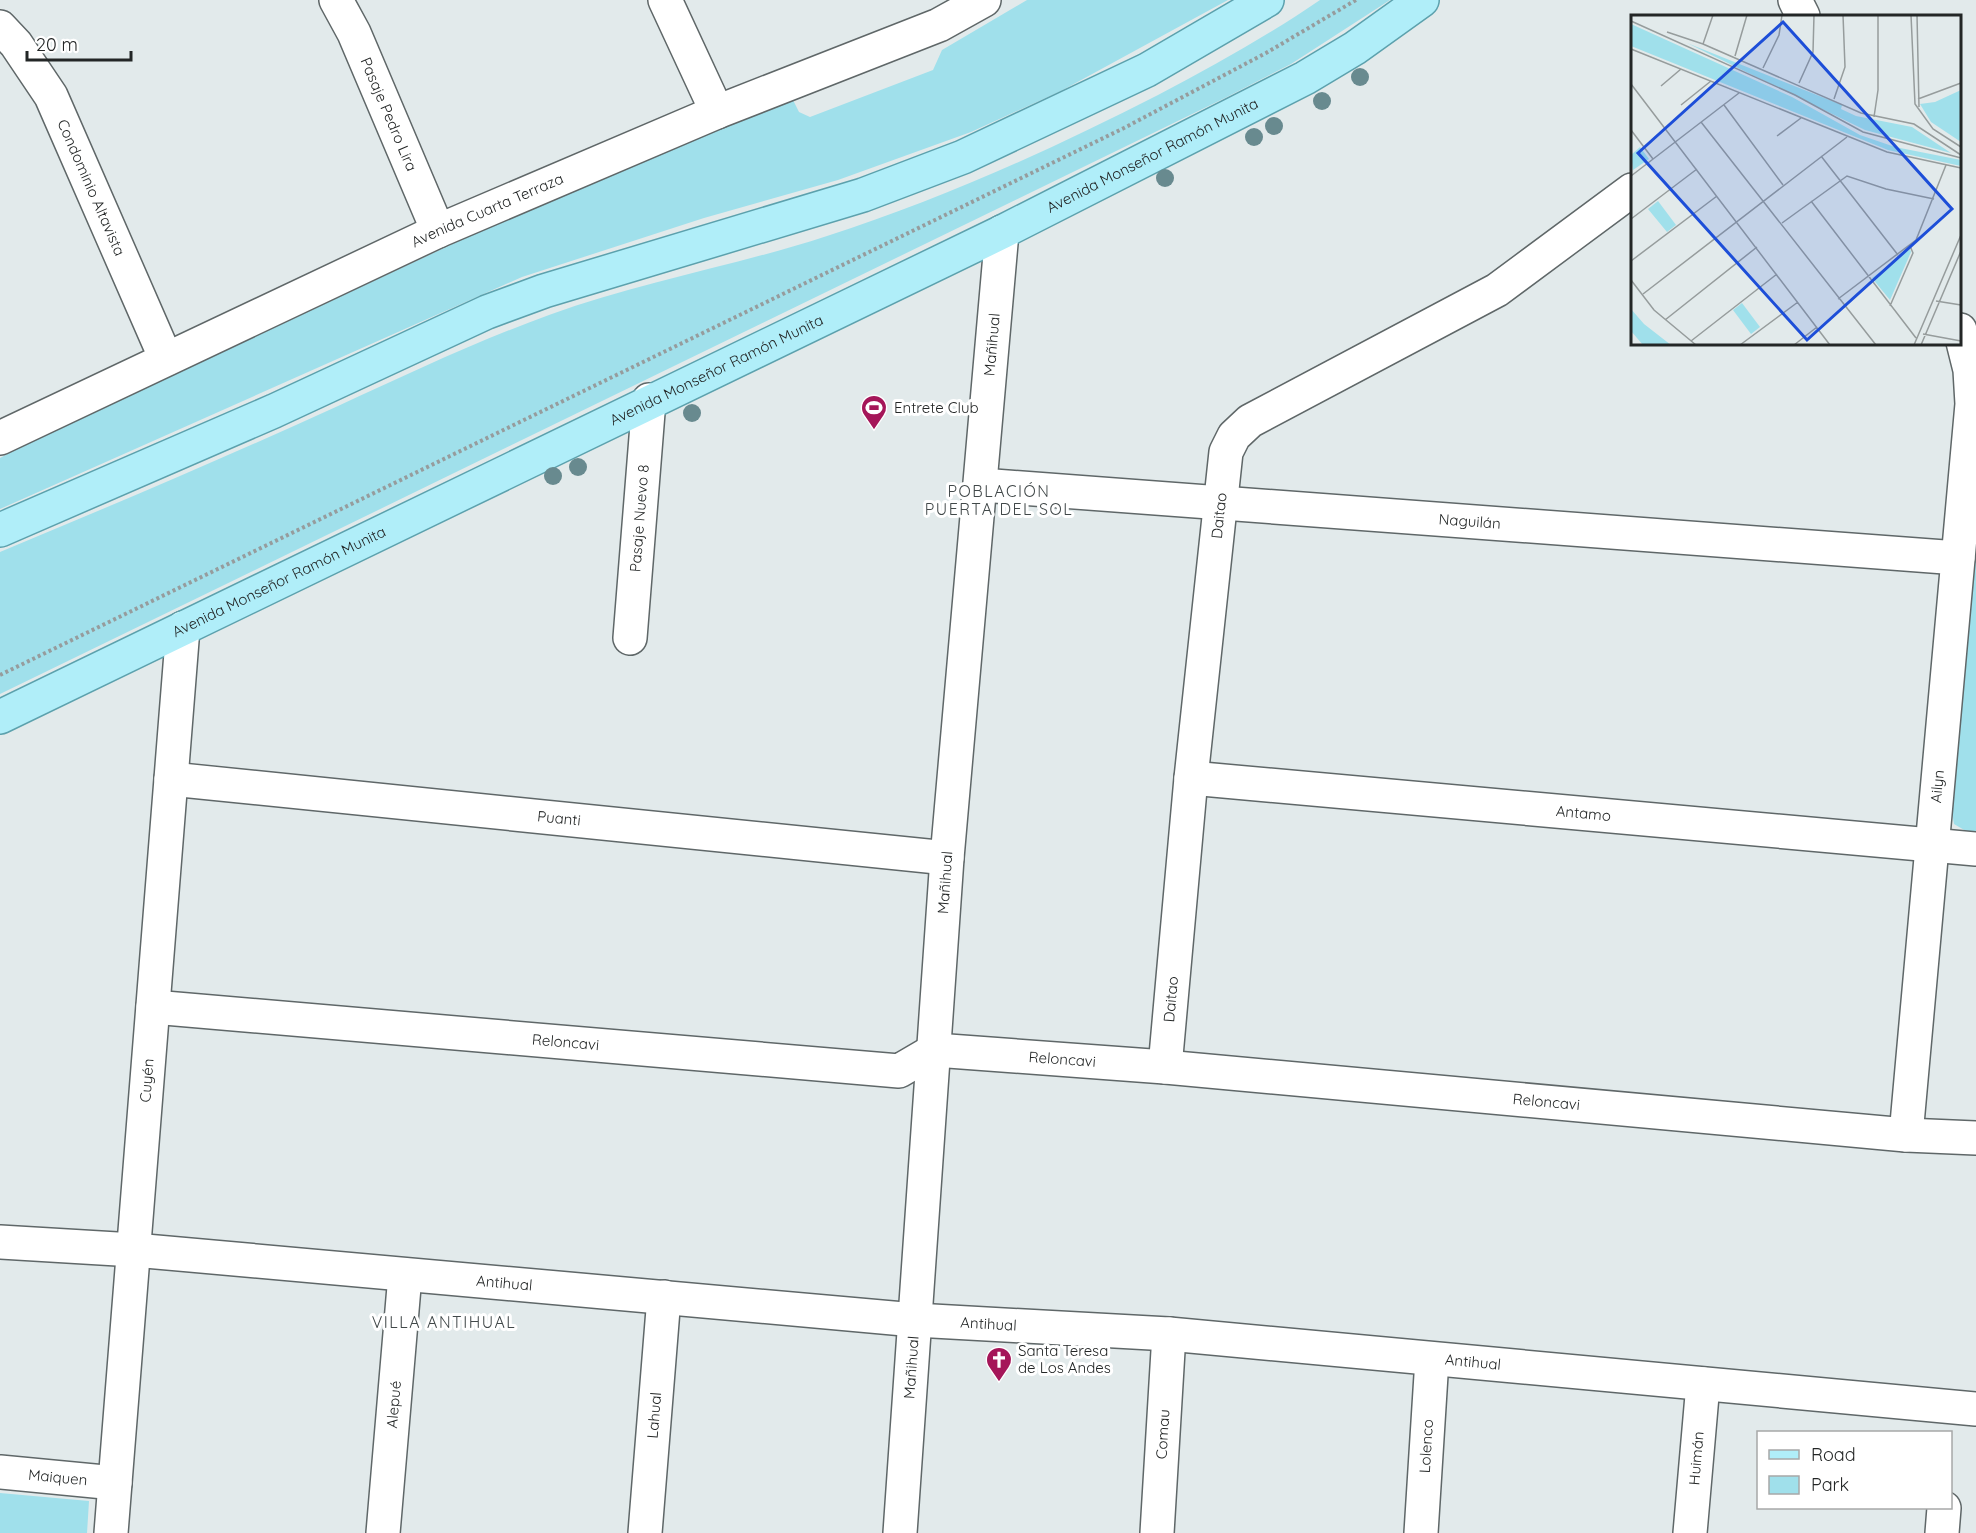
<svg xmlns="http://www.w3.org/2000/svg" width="1976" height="1533" font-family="Quicksand,sans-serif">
<rect width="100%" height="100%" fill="#e2eaeb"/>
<!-- green -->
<g fill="#a0e0eb">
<polygon points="1027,0 1228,0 1061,91 971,132 838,180 704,218 522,277 0,509 0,458 32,441 587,181 791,96 799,112 810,117 933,70 942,50"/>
<path d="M1320 0H1390L1291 64 1225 98 0 694V552C113 505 226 457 338 406 408 374 477 341 549 315 640 282 735 266 827 236 941 199 1051 150 1158 95 1213 66 1269 35 1320 0Z"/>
<polygon points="1976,549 1976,831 1966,831 1954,824 1952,812"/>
<polygon points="0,1493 89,1501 87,1533 0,1533"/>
</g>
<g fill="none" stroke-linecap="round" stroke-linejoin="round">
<defs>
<g id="minor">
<path id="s1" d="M336 0 354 33 438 231"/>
<polyline points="665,0 717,112"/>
<polyline points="1795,0 1803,16"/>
<path id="s2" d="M0 27 16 44 51 96 166 359"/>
<path id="s3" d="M0 438 438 231 717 112 939 25 984 0"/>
<path id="s4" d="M981 485 1958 558"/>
<path id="s5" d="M630 638 649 400"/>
<path id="s6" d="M1191 778 1976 849"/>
<path id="s7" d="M171 779 947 858"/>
<path id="s8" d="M153 1007 899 1071 935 1050 1165 1067 1906 1135 1976 1138"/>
<path id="s9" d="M1165 1067 1191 778 1226 452 1234 436 1250 421 1497 290 1632 190"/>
<path id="s10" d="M1906 1135 1972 404 1970 370 1960 330"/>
<path id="s11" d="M0 1242 134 1250 915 1320 1169 1334 1976 1409"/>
<path id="s12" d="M0 1472 115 1483"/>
<path id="s13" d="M111 1533 183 628"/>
<path id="s14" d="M383 1533 405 1275"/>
<path id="s15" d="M645 1533 664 1297"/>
<path id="s16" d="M900 1533 947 858 1002 232"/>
<path id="s17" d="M1157 1533 1169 1334"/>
<path id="s18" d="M1421 1533 1432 1359"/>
<path id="s19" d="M1690 1533 1703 1384"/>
<polyline points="1942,1533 1944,1508"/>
</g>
<g id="major">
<polyline points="0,530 274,411 487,312 544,291 863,195 963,157 1147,70 1267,0"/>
<path id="s20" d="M0 717 1002 232 1305 78 1355 48 1422 0"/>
</g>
</defs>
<!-- minor casing -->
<use href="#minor" stroke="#5f6768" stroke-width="36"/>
<!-- major casing -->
<use href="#major" stroke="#5ca1ad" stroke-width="36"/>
<!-- path -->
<polyline stroke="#969c9d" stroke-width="4" stroke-dasharray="3 3" stroke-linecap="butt" points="0,675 1124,128 1266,53 1356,0"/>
<!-- minor -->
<use href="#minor" stroke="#fff" stroke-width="33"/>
<!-- major -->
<use href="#major" stroke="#b0eef9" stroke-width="33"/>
</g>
<!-- trees -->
<g fill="#688a8f">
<circle cx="1360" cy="77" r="9"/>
<circle cx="1322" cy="101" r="9"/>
<circle cx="1274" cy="126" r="9"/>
<circle cx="1254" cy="137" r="9"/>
<circle cx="1165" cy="178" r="9"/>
<circle cx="692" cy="413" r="9"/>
<circle cx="578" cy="467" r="9"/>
<circle cx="553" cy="476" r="9"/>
</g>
<!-- icons -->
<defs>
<symbol id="stadium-pin" viewBox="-11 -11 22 30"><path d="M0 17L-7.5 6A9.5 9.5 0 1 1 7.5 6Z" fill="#a51659" stroke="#fff"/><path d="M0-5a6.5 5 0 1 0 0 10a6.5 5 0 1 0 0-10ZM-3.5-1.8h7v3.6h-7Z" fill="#fff"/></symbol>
<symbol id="church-pin" viewBox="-11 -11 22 30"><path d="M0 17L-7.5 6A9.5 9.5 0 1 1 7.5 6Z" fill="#a51659" stroke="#fff"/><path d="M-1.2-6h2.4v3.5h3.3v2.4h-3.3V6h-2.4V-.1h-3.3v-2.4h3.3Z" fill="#fff"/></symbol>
</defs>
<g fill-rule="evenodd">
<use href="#stadium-pin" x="859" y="393" width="30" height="40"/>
<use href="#church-pin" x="984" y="1345" width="30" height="40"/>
</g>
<g text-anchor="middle" stroke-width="6" stroke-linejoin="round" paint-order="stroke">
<!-- street labels -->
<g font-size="15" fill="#232626" stroke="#fff">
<text dy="5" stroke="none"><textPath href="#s1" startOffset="126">Pasaje Pedro Lira</textPath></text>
<text dy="5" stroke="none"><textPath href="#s20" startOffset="1282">Avenida Monseñor Ramón Munita</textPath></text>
<text dy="5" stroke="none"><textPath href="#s2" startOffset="186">Condominio Altavista</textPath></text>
<text dy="5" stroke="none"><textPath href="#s3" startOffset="538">Avenida Cuarta Terraza</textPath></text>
<text dy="5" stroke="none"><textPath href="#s16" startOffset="1192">Mañihual</textPath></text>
<text dy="5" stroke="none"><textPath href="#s20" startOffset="796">Avenida Monseñor Ramón Munita</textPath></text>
<text dy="5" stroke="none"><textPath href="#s9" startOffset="554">Daitao</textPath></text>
<text dy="5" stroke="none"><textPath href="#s5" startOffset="120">Pasaje Nuevo 8</textPath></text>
<text dy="5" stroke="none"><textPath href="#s4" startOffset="490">Naguilán</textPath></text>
<text dy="5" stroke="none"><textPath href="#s20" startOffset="310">Avenida Monseñor Ramón Munita</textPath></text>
<text dy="5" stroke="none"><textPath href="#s10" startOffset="350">Ailyn</textPath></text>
<text dy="5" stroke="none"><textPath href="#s6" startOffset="394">Antamo</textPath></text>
<text dy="5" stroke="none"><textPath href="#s7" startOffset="390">Puanti</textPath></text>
<text dy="5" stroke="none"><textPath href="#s16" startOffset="652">Mañihual</textPath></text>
<text dy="5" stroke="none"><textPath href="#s9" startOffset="68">Daitao</textPath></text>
<text dy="5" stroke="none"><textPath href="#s8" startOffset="414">Reloncavi</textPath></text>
<text dy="5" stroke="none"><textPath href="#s8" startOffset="918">Reloncavi</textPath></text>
<text dy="5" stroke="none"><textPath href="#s13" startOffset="454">Cuyén</textPath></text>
<text dy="5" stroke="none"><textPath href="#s8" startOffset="1404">Reloncavi</textPath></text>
<text dy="5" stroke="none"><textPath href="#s11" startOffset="506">Antihual</textPath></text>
<text dy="5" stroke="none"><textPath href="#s11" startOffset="992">Antihual</textPath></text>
<text dy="5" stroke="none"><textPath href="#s11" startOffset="1478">Antihual</textPath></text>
<text dy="5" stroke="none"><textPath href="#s16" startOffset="166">Mañihual</textPath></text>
<text dy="5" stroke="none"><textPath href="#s14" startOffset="129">Alepué</textPath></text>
<text dy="5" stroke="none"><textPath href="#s15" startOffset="118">Lahual</textPath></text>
<text dy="5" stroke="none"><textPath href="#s17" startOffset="99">Comau</textPath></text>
<text dy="5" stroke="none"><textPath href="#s18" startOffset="87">Lolenco</textPath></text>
<text dy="5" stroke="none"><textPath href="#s19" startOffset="75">Huimán</textPath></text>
<text dy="5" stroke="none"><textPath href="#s12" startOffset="58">Maiquen</textPath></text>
</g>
<!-- poi labels -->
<g font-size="15" fill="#232626" stroke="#fff" text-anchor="start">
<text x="894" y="413">Entrete Club</text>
<text x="1018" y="1356">Santa Teresa<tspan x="1018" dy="17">de Los Andes</tspan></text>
</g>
<!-- neighbourhood labels -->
<g font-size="16" letter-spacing="1.5" fill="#414849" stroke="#fff">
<text x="999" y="497">POBLACIÓN<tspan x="999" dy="18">PUERTA DEL SOL</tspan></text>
<text x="444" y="1328">VILLA ANTIHUAL</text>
</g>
</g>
<!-- overview -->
<g transform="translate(1631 15)">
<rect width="330" height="330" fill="#e2eaeb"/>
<path d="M0 9 161 82 229 120 264 132 330 145V151L257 135 0 31ZM56 28 211 90 210 94 225 101 281 112 320 138 234 115ZM330 75V127L300 107 289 89 304 87ZM9 132 18 144 2 155 0 140ZM27 186 45 210 36 217 17 194ZM279 234 280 237 259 285 241 263ZM111 288 129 312 120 319 102 295ZM0 294 13 309 40 330H12L0 316Z" fill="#a0e0eb"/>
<path fill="none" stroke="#969c9c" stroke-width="1.5" d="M82 0 72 29 230 98 283 109 330 140M280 0 284 89 302 114 330 132M286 0 288 92M0 6 164 80 232 117 330 143M36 17 72 29M0 34 256 137 330 153M104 41 116 0M132 53 148 20 151 0M168 68 182 37 183 0M0 69 199 330M30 71 50 54M203 84 214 52 212 0M287 84 330 68M50 90 80 66M93 90 152 170M243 102 247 75V0M70 107 245 330M0 115 22 144M146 121 170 103M190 141 267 240M0 161 108 78M180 186 285 323M0 204 66 154M151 208 216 161 255 174 303 184M0 246 86 181M0 265 23 295 65 330M12 279 216 122M207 284 285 225 315 150M305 286 330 290M259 291 282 238 279 231M34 305 126 232M292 319 330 326M60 326 146 259M109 330 167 287M163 330 186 312M283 330 330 220M290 330 330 236"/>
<path fill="#1d4ed8" fill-opacity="0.15" stroke="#1d4ed8" stroke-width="3" d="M152 7 321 194 176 325 7 138Z"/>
<rect width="330" height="330" fill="none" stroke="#232626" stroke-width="3"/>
</g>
<!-- legend -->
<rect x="1757" y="1431" width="195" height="78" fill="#ffffff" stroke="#a7a8a8" stroke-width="1.5"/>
<rect x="1769" y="1450" width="30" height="9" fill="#b0eef9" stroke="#a7a8a8" stroke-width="1.5"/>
<text x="1811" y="1461" font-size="18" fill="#232626">Road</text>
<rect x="1769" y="1476" width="30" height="18" fill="#a0e0eb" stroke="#a7a8a8" stroke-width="1.5"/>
<text x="1811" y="1491" font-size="18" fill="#232626">Park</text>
<!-- scale -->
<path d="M27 51v9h104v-9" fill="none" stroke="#232626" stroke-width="3"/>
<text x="36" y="51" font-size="18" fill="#232626" stroke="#ffffff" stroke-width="4.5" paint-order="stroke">20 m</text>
</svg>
